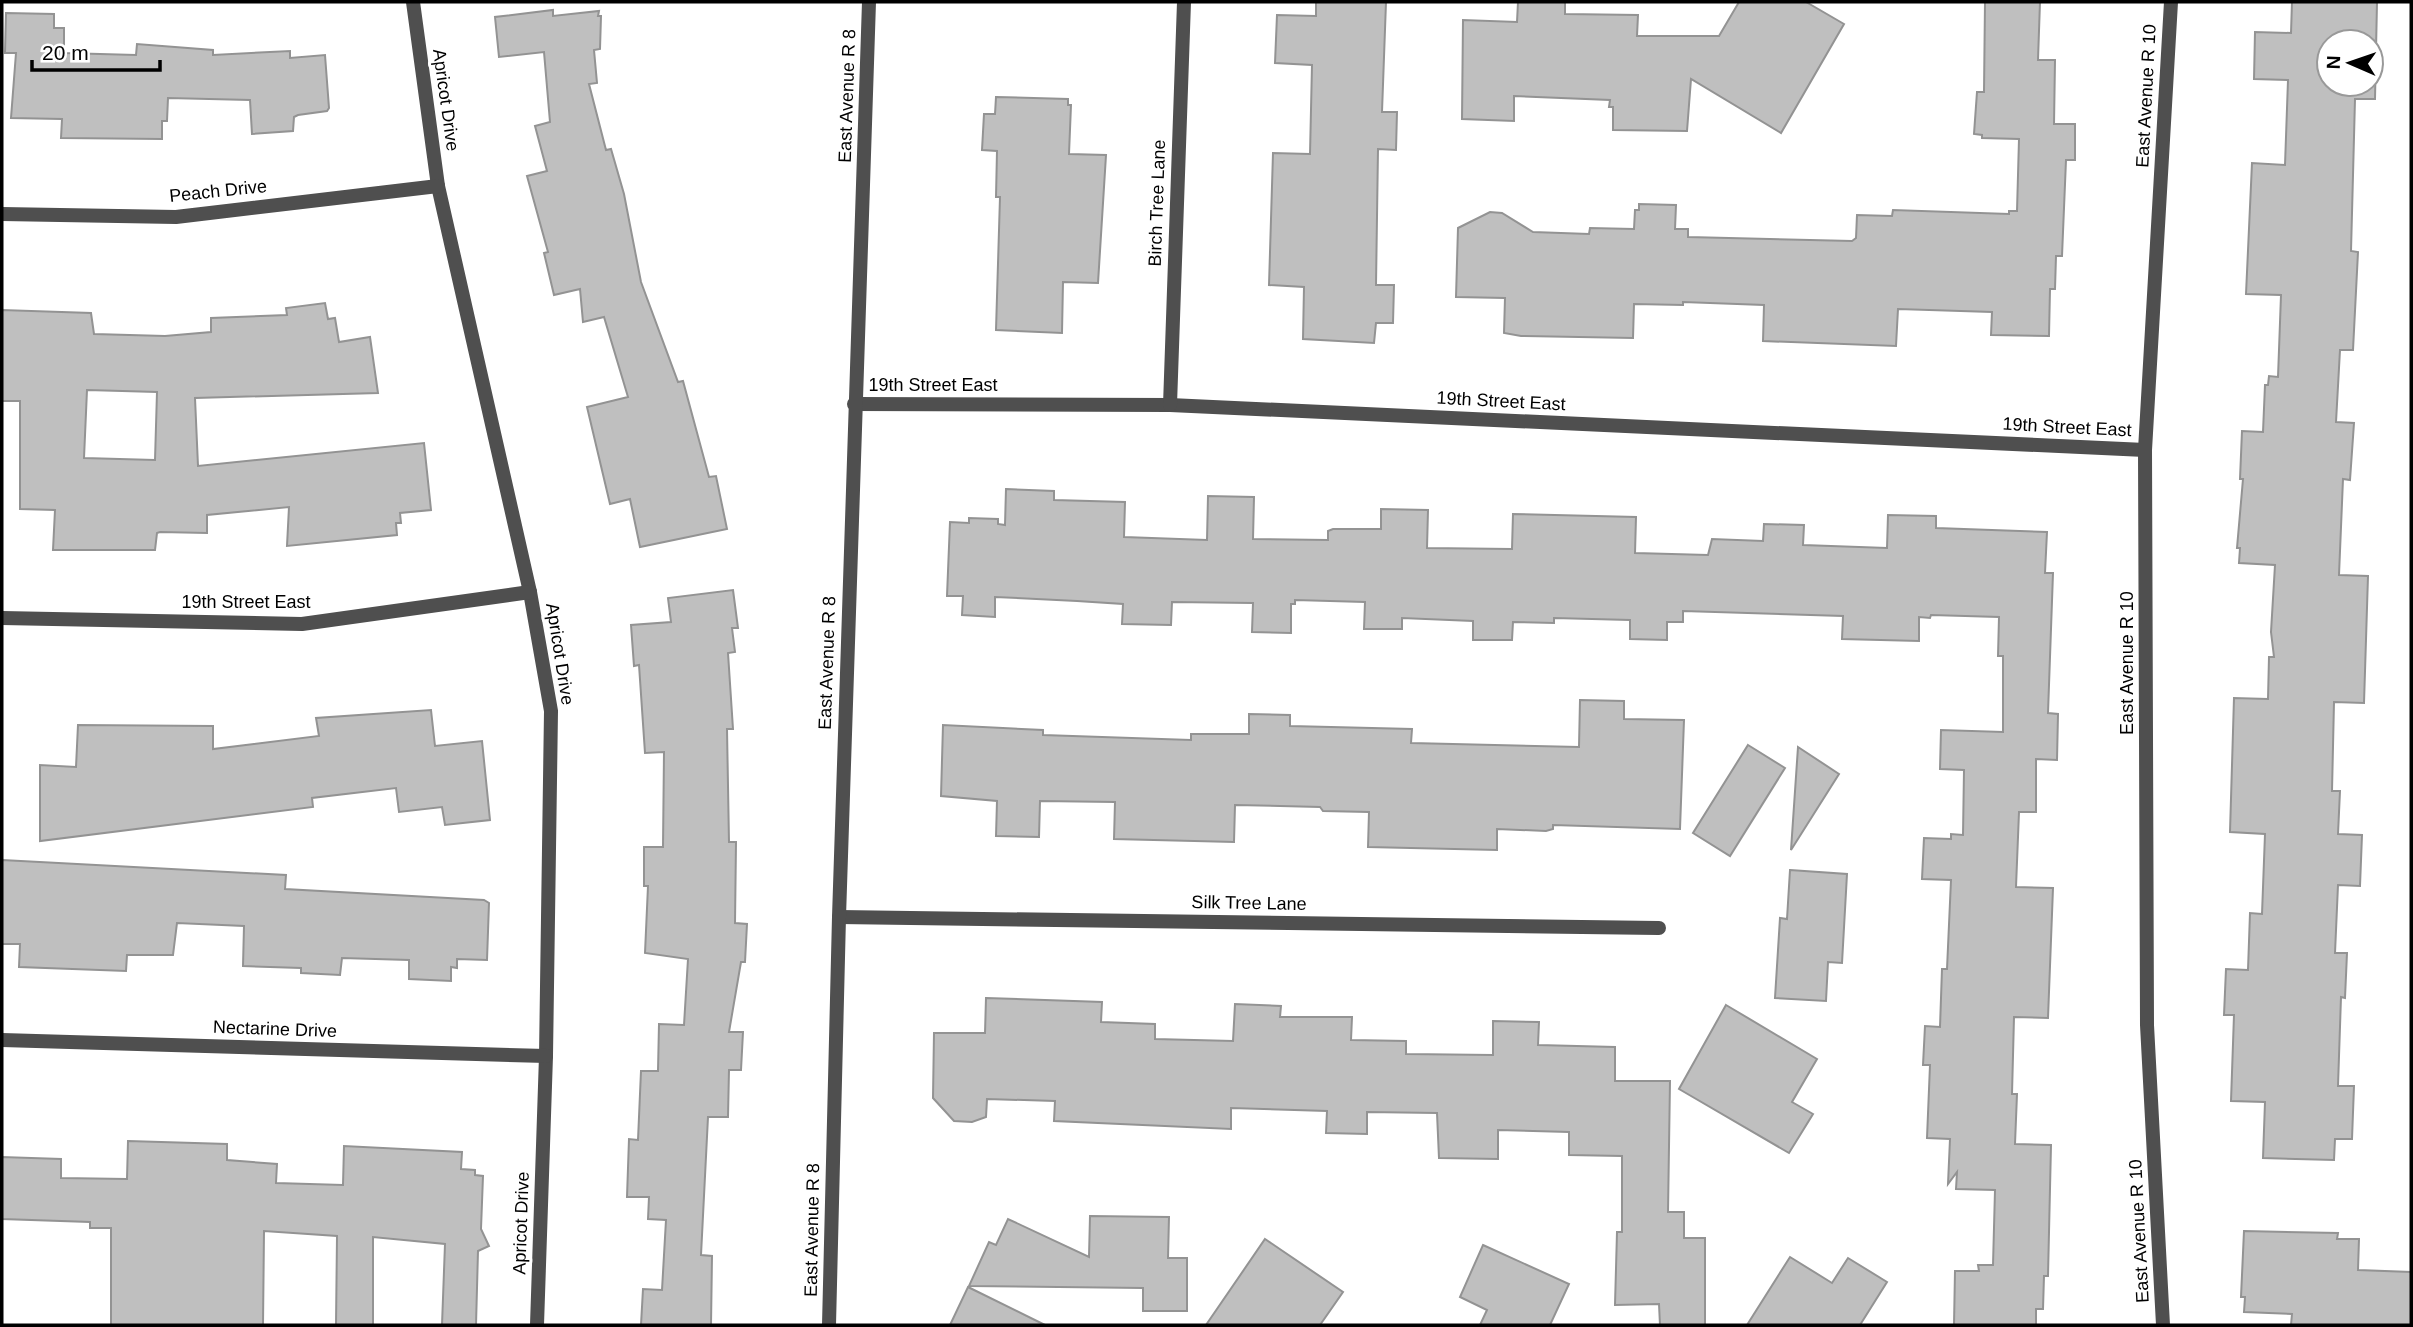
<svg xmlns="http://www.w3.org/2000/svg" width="2413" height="1327" font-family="Arial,sans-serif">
<rect width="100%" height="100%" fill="#fff"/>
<!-- building -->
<g fill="#bfbfbf" stroke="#939393" stroke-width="2" fill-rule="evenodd">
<polygon points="1316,2 1386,2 1382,112 1397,112 1396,150 1378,149 1376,285 1394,285 1393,323 1376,323 1374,343 1303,339 1304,287 1269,285 1273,153 1310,154 1312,65 1275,63 1277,15 1316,16"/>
<polygon points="1518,2 1565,2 1565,14 1638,15 1637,36 1719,36 1739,2 1806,2 1844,24 1781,133 1691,79 1687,131 1613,130 1613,107 1609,107 1610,100 1514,96 1514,121 1462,119 1463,20 1517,22"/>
<polygon points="1985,2 2040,2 2038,60 2055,60 2054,124 2075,124 2075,160 2066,160 2062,256 2056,256 2055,289 2050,289 2049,336 1991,335 1992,312 1898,309 1896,346 1763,341 1764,305 1683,302 1683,305 1634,304 1633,338 1521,336 1504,333 1505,298 1456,297 1458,228 1490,212 1502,213 1533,232 1589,234 1590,228 1634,229 1635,210 1639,210 1639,204 1676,205 1675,229 1688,229 1688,237 1852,241 1856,238 1857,215 1892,216 1893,210 2009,214 2009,211 2017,211 2019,139 1982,138 1982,135 1974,134 1977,92 1984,92"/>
<path d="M2292 2H2377L2375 99H2355L2351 251 2358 252 2353 350H2340L2336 422 2354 423 2350 480 2343 479 2339 575 2368 576 2364 703 2334 702 2332 791H2340L2338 834 2362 835 2360 886 2338 885 2335 953H2347L2345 998 2341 997 2338 1086H2354L2352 1139H2335L2334 1160 2263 1158 2265 1102 2231 1101 2234 1015H2224L2226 969 2248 970 2250 913 2262 914 2265 834 2230 832 2234 698 2268 699 2269 657H2274L2271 632 2275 565 2239 563 2240 548H2237L2243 479H2240L2242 431 2263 432 2265 385H2268L2269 376 2278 377 2281 295 2246 294 2252 163 2285 165 2288 80 2254 79 2255 32 2291 33ZM2329 42H2371V84H2329Z"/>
<polygon points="553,10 553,16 599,11 598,16 601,16 600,49 594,50 597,83 589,84 606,150 611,149 624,194 641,282 678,382 683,381 709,477 716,476 727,529 640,547 630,499 610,504 587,407 628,397 604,317 583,322 580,289 554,295 544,253 548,252 527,176 547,171 535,126 550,122 544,52 499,57 495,17"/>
<polygon points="6,13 54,14 54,28 64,28 64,53 136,55 137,44 213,50 213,55 290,51 290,58 325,55 329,108 327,111 298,115 294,117 293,131 252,134 250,100 168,98 167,121 162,121 162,139 61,138 62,119 11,118 16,53 5,53"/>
<polygon points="996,97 1068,99 1068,105 1071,105 1069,154 1106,155 1098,283 1063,282 1062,333 996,330 1000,197 996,197 997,151 982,150 984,114 995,114"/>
<path d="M325 303 328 319 335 318 339 342 370 337 378 393 195 398 198 466 424 443 431 510 400 513 401 523H396L397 535 287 546 289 507 207 515V533L160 532 157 533 155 550H53L55 510 20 509V401H2V310L91 313 94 334 165 336 211 332V318L287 315 286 308ZM87 390 157 392 155 460 84 458Z"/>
<polygon points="1006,489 1054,491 1054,500 1125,502 1124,537 1207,540 1208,496 1254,497 1253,539 1328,540 1328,531 1333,529 1381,529 1381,509 1428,510 1427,548 1512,549 1513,514 1636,517 1635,553 1708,555 1712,539 1763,541 1764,524 1804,525 1803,545 1887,548 1888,515 1936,516 1936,528 2047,532 2045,573 2053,573 2048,713 2058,714 2057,760 2036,759 2036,812 2019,812 2016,887 2053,888 2048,1018 2014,1017 2012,1094 2017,1094 2015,1144 2051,1145 2048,1276 2044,1276 2043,1309 2036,1309 2036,1325 1954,1325 1955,1271 1979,1271 1978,1265 1993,1265 1995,1190 1956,1189 1957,1172 1948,1184 1950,1139 1927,1138 1930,1065 1923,1065 1925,1026 1940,1027 1942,969 1947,969 1951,880 1922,879 1924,838 1951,839 1951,834 1963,835 1964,770 1940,769 1941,730 2003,732 2003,656 1998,656 1999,617 1931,615 1930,618 1919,617 1919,641 1842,639 1843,616 1683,611 1683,622 1667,622 1667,640 1630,639 1630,620 1554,618 1554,623 1513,622 1512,640 1473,640 1473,621 1402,618 1402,629 1364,629 1365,602 1295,600 1295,604 1291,604 1291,633 1252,632 1253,603 1172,602 1171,625 1122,624 1123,604 1077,601 995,597 995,617 962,615 963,596 947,596 950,522 969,523 969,518 998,519 998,524 1005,525"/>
<polygon points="733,590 738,628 732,628 735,652 728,653 733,729 727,729 729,842 736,842 735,923 747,924 745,962 741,962 729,1032 743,1032 741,1070 729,1070 728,1117 708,1117 701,1255 712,1256 711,1325 641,1325 643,1289 662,1290 666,1220 648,1219 649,1197 627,1197 629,1139 638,1140 641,1071 658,1071 659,1024 684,1025 688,959 645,953 648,886 644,886 644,847 663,847 664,752 645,753 639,665 634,666 631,625 671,622 668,598"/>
<polygon points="1580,700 1624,701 1624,719 1684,720 1680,829 1553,825 1553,829 1546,831 1497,829 1497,850 1368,847 1369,812 1323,811 1320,807 1235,805 1234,842 1114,839 1115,802 1040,801 1039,837 996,836 997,801 941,796 943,725 1043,730 1043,735 1191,740 1191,734 1249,734 1249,714 1290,715 1290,726 1412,729 1411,743 1579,747"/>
<polygon points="431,710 435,746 482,741 490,820 445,825 442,807 399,812 396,788 312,798 313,807 40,841 40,765 76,767 78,725 213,726 213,749 319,736 316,718"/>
<polygon points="1748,745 1785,768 1730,856 1693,833"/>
<polygon points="1798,747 1839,774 1791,850"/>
<polygon points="2,860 286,875 285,889 484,900 489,903 487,960 457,959 457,968 451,967 451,981 409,979 409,960 342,958 340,975 301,973 301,968 243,966 244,926 177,923 173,955 127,955 126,971 19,967 20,944 2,944"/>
<polygon points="1790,870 1847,874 1842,963 1828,962 1826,1001 1775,998 1780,918 1787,919"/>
<polygon points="986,998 1102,1002 1101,1022 1155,1024 1155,1039 1233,1041 1235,1004 1281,1006 1280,1017 1352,1017 1351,1040 1406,1041 1406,1054 1493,1055 1493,1021 1539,1022 1538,1045 1615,1047 1615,1081 1670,1081 1668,1212 1684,1212 1684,1238 1705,1238 1705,1325 1660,1325 1659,1304 1615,1305 1617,1232 1622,1232 1622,1156 1569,1155 1569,1132 1498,1130 1498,1159 1439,1158 1437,1113 1367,1112 1367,1134 1326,1133 1327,1111 1231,1108 1231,1129 1054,1121 1055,1101 987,1099 986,1117 972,1122 954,1121 933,1098 934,1033 985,1033"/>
<polygon points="1726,1005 1817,1059 1792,1102 1813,1114 1789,1153 1679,1089"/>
<polygon points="128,1141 227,1144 227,1160 277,1164 276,1183 343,1185 344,1146 462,1152 461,1169 475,1170 475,1175 483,1176 481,1229 489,1246 478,1251 476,1325 442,1325 445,1244 373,1237 373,1325 336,1325 337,1236 264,1231 263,1325 111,1325 111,1228 90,1228 90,1222 2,1219 2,1157 61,1159 61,1178 127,1179"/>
<polygon points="1090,1216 1169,1217 1168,1258 1187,1258 1187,1311 1143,1311 1143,1288 969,1286 989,1242 996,1245 1008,1219 1089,1257"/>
<polygon points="2244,1231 2338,1233 2337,1239 2359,1239 2358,1270 2411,1272 2411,1325 2291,1325 2292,1314 2244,1312 2245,1297 2241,1297"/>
<polygon points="1265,1239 1343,1292 1320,1325 1206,1325"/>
<polygon points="1483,1245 1569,1284 1550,1325 1480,1325 1487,1310 1460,1297"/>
<polygon points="1790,1257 1832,1283 1848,1258 1887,1282 1860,1325 1747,1325"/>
<polygon points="968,1287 1045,1325 950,1325"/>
</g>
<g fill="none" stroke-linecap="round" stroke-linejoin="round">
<!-- minor -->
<g stroke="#4f4f4f" stroke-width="14">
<polyline points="413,2 438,186 530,592 551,711 546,1056 537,1325"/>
<polyline points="2,214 176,217 438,186"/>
<polyline points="854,404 1170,405 2145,450"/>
<polyline points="1170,405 1184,2"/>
<polyline points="2,618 302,624 530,592"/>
<polyline points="839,917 1659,928"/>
<polyline points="2,1040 546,1056"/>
<polyline points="829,1325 839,917 869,2"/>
<polyline points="2163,1325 2147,1025 2145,450 2171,2"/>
</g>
</g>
<g text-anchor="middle" stroke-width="6" stroke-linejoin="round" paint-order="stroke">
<!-- street labels -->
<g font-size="18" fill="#000" stroke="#fff">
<text transform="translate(847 96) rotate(-88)" y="6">East Avenue R 8</text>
<text transform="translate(2146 96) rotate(-87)" y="6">East Avenue R 10</text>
<text transform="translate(446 100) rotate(82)" y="6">Apricot Drive</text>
<text transform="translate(218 191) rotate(-6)" y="6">Peach Drive</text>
<text transform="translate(1157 203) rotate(-88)" y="6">Birch Tree Lane</text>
<text x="933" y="391">19th Street East</text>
<text transform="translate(1501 401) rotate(3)" y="6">19th Street East</text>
<text transform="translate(2067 427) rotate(3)" y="6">19th Street East</text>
<text x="246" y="608">19th Street East</text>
<text transform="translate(560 654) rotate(81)" y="6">Apricot Drive</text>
<text transform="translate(827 663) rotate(-88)" y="6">East Avenue R 8</text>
<text transform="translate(2127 663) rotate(-90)" y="6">East Avenue R 10</text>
<text transform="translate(1249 903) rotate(1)" y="6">Silk Tree Lane</text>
<text transform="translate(275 1029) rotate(2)" y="6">Nectarine Drive</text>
<text transform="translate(521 1223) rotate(-88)" y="6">Apricot Drive</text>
<text transform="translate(812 1230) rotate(-89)" y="6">East Avenue R 8</text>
<text transform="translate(2139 1231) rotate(-93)" y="6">East Avenue R 10</text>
</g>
</g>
<!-- border -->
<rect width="2413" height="1327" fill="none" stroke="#000000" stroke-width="7"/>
<!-- north arrow -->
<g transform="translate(2350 63) rotate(272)"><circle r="33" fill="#ffffff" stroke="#999999" stroke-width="2"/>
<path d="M0-5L12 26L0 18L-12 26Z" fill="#000000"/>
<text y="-10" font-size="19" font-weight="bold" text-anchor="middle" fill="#000000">N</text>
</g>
<!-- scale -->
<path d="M32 60v10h128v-10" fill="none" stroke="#000000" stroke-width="3.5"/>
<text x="42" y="60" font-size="21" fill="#000000" stroke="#ffffff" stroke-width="5" paint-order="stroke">20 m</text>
</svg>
